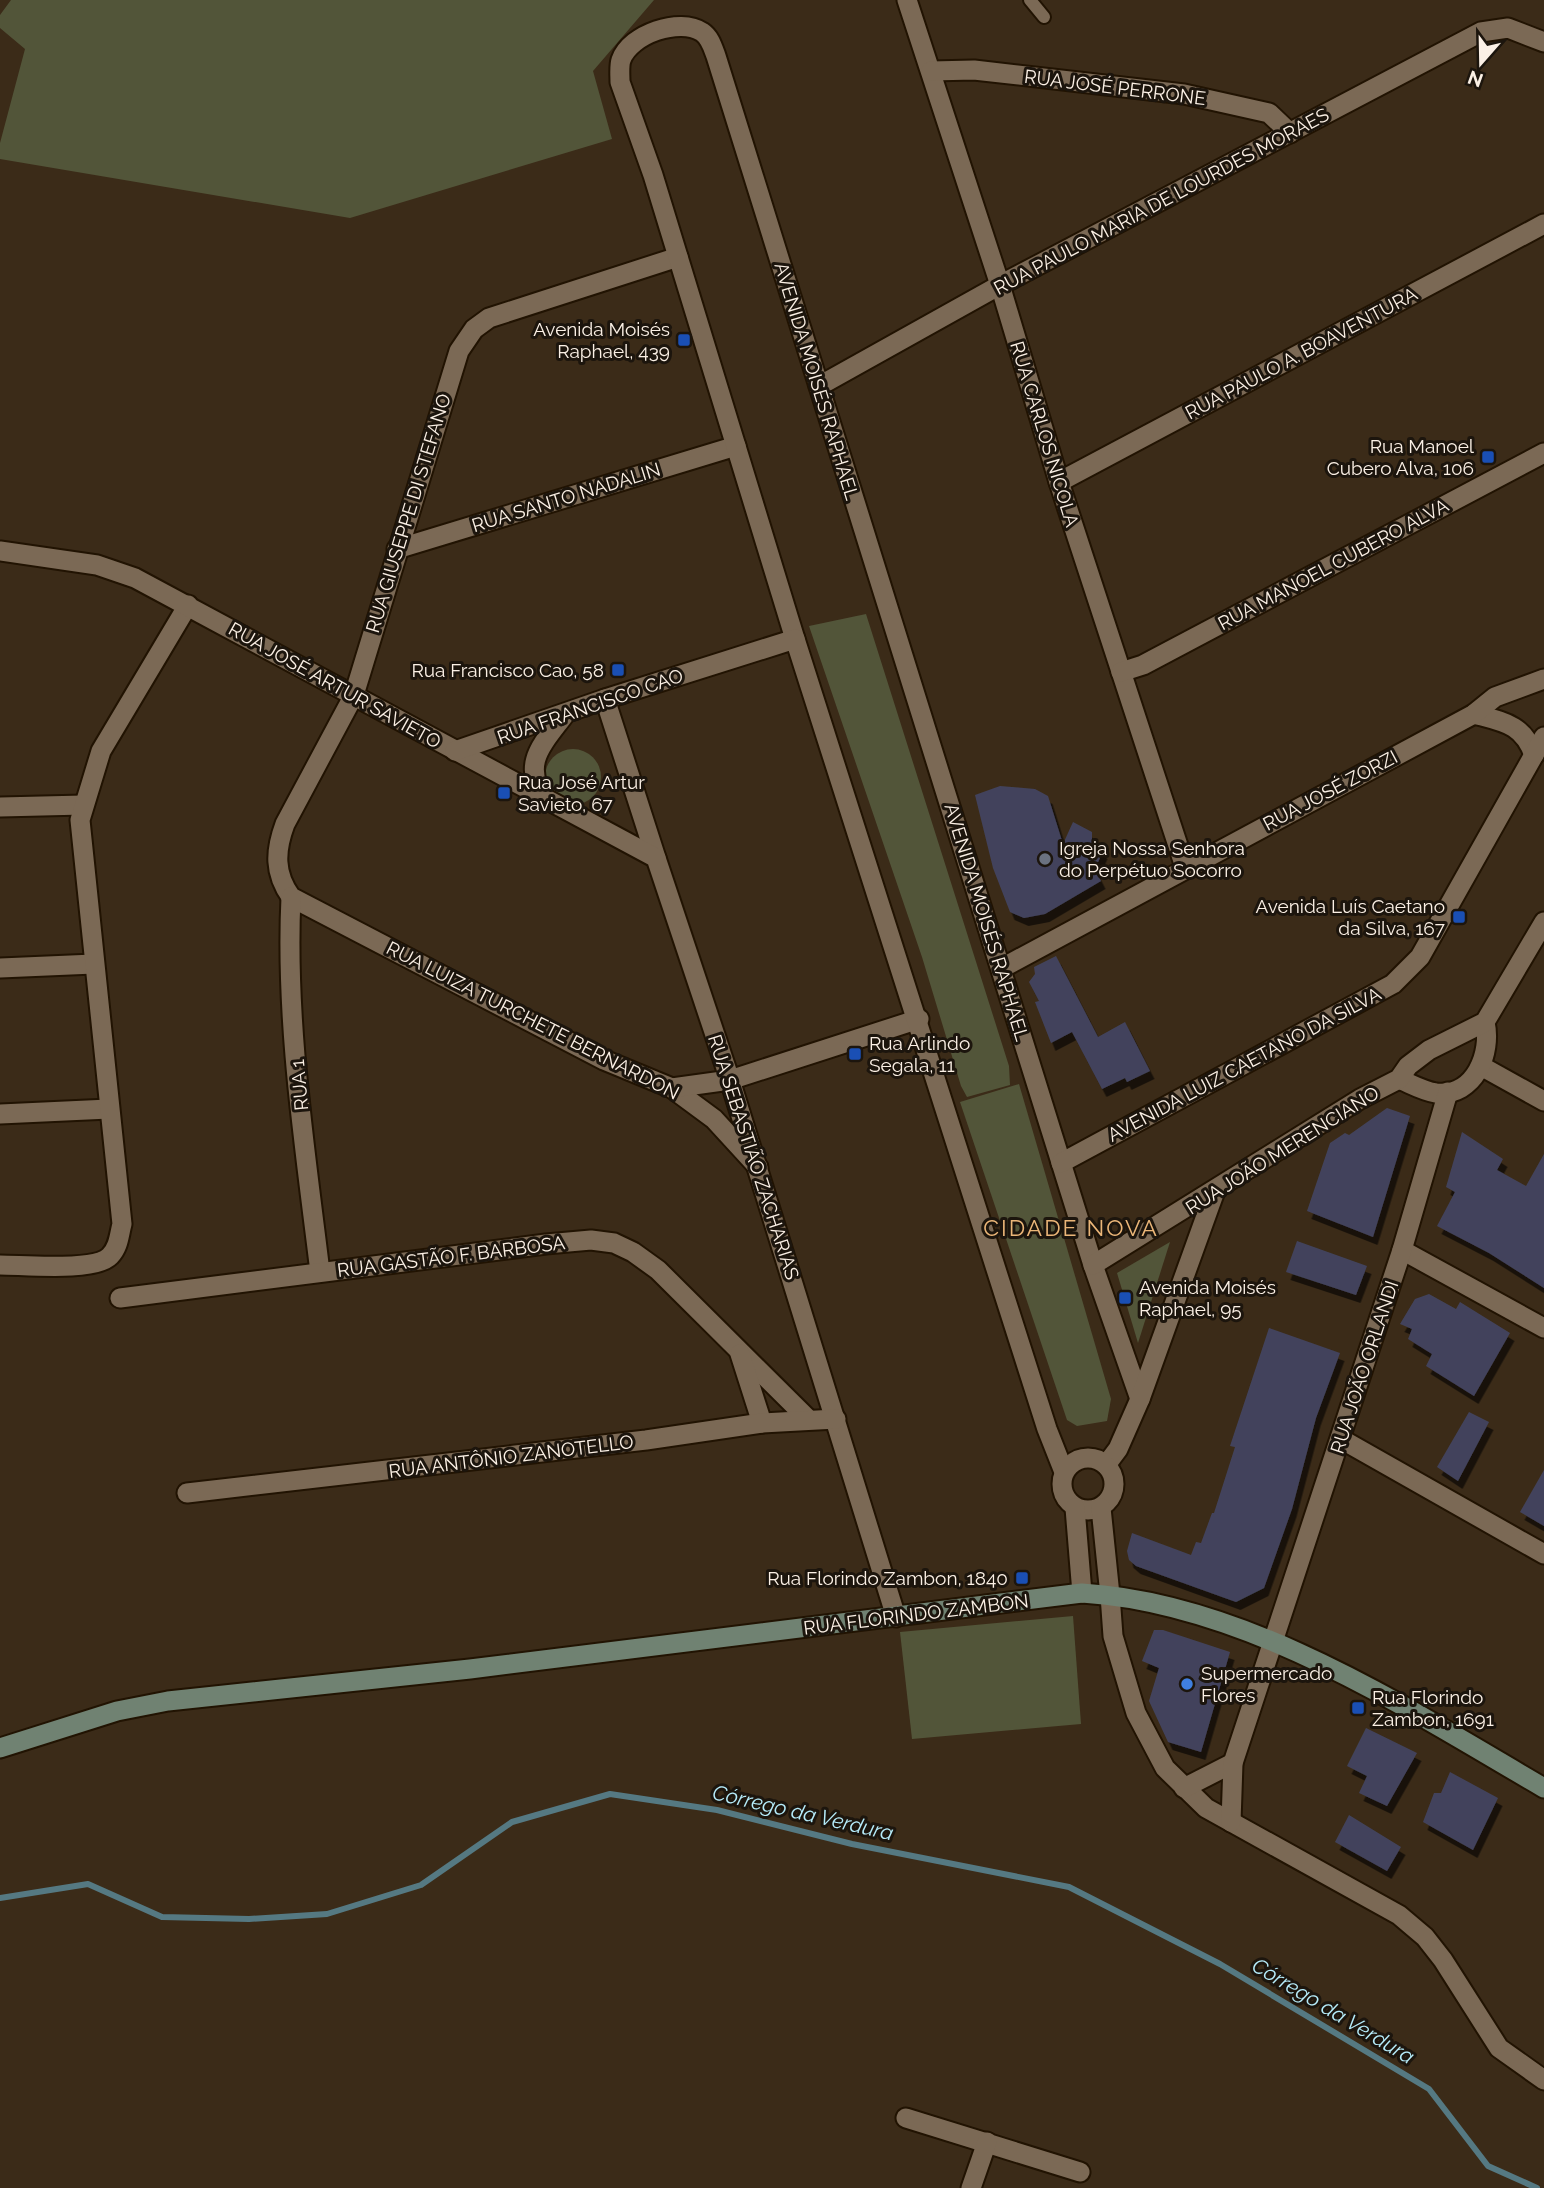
<svg xmlns="http://www.w3.org/2000/svg" width="1544" height="2188" font-family="Raleway,sans-serif">
<defs>
<filter id="shadow"><feDropShadow dx="4.5" dy="8" stdDeviation="0" flood-color="#0009"/></filter>
</defs>
<rect width="100%" height="100%" fill="#3b2b18"/>
<!-- green -->
<g fill="#525539">
<polygon points="11,0 654,0 593,71 612,139 350,218 0,159 0,143 25,49 0,28 0,15"/>
<polygon points="866,614 1009,1066 1010,1085 967,1097 961,1086 922,957 809,626"/>
<circle cx="573" cy="777" r="28"/>
<polygon points="1019,1084 1111,1399 1107,1421 1077,1426 1067,1420 960,1102"/>
<polygon points="1170,1242 1138,1343 1117,1273"/>
<polygon points="1073,1616 1081,1724 912,1739 900,1632"/>
</g>
<g fill="none" stroke-linecap="round" stroke-linejoin="round">
<!-- stream -->
<polyline stroke="#557982" stroke-width="6" points="0,1898 88,1884 162,1917 249,1919 327,1914 421,1885 512,1822 610,1794 717,1810 852,1844 1069,1887 1220,1964 1429,2089 1488,2166 1537,2188"/>
</g>
<!-- building -->
<g fill="#42435c" filter="url(#shadow)">
<polygon points="1000,786 1035,789 1048,796 1063,844 1073,822 1092,832 1092,842 1103,851 1095,869 1101,881 1045,914 1024,918 1010,912 993,868 975,795"/>
<polygon points="1056,956 1098,1037 1125,1022 1150,1071 1127,1082 1125,1078 1102,1089 1072,1032 1051,1043 1035,1002 1039,1001 1029,982 1035,974 1034,967"/>
<polygon points="1387,1108 1410,1116 1373,1237 1307,1211 1330,1143 1345,1133 1349,1135"/>
<polygon points="1462,1132 1503,1159 1497,1170 1526,1186 1544,1154 1544,1288 1489,1253 1437,1226 1455,1192 1446,1187"/>
<polygon points="1297,1241 1367,1266 1356,1295 1286,1272"/>
<polygon points="1429,1294 1456,1309 1460,1302 1510,1333 1474,1396 1426,1366 1432,1354 1408,1339 1412,1329 1400,1324 1415,1299"/>
<polygon points="1269,1328 1340,1353 1316,1418 1292,1509 1264,1588 1236,1602 1136,1566 1129,1560 1127,1551 1132,1533 1191,1555 1196,1542 1201,1543 1212,1513 1214,1513 1235,1447 1230,1446"/>
<polygon points="1469,1412 1489,1422 1458,1481 1437,1467"/>
<polygon points="1544,1470 1544,1526 1520,1512"/>
<polygon points="1154,1630 1163,1630 1230,1652 1201,1752 1168,1742 1149,1701 1159,1668 1142,1661"/>
<polygon points="1366,1728 1417,1753 1387,1806 1359,1793 1367,1776 1347,1766"/>
<polygon points="1450,1772 1498,1798 1473,1850 1423,1822 1434,1793 1441,1793"/>
<polygon points="1349,1815 1401,1847 1387,1871 1335,1842"/>
</g>
<g fill="none" stroke-linecap="round" stroke-linejoin="round">
<defs>
<polyline id="service" points="1030,0 1044,17"/>
<g id="minor">
<polyline points="907,0 1000,285 1059,482 1185,867"/>
<polyline points="931,71 974,70 1184,94 1269,113 1290,133"/>
<path d="M678 257 489 318 474 329 459 351 354 695 285 824C275 851 274 873 291 897L604 1060 672 1088 714 1119 758 1167"/>
<polyline points="819,386 1000,285 1481,32 1508,28 1544,42"/>
<polyline points="1059,482 1544,224"/>
<polyline points="397,549 736,446"/>
<path d="M795 639 653 175 620 82C620 75 619 66 621 60 630 34 680 17 702 32 710 37 713 48 716 56L1093 1265 1140 1399"/>
<polyline points="1121,672 1143,665 1544,453"/>
<polyline points="605,699 656,858"/>
<path d="M1474 714C1504 722 1523 724 1534 755"/>
<polyline points="0,807 84,805"/>
<path d="M291 897C285 1021 305 1148 320 1272"/>
<polyline points="0,968 94,964"/>
<polyline points="1002,968 1474,714 1495,697 1544,679"/>
<polyline points="1481,1066 1544,1101"/>
<path d="M1399 1079C1411 1084 1423 1091 1436 1093 1475 1097 1492 1053 1485 1022"/>
<polyline points="672,1088 730,1080 896,1617"/>
<polyline points="0,1114 109,1109"/>
<polyline points="1061,1163 1393,984 1420,957 1544,737"/>
<polyline points="1402,1250 1544,1328"/>
<path d="M0 1265C24 1265 95 1272 110 1256 119 1247 119 1235 122 1224L80 820 101 751 188 605"/>
<polyline points="1093,1265 1360,1099 1399,1079 1408,1066 1429,1050 1485,1022 1544,922"/>
<polyline points="120,1298 546,1244 591,1240 614,1243 633,1252 658,1270 808,1419"/>
<polyline points="740,1354 762,1423"/>
<polyline points="1341,1439 1544,1554"/>
<polyline points="1106,1465 1118,1449 1140,1399 1215,1191"/>
<polyline points="187,1493 646,1440 762,1423 836,1419"/>
<polyline points="1110,1595 1113,1636 1136,1713 1165,1768 1206,1808 1399,1915 1425,1937 1443,1960 1499,2048 1544,2080"/>
<polyline points="1184,1788 1233,1763"/>
<polyline points="1231,1822 1233,1763 1402,1250 1448,1092"/>
<polyline points="906,2118 1080,2172"/>
<polyline points="971,2188 987,2142"/>
</g>
<g id="tertiary">
<polyline points="0,551 97,565 135,578 656,858 730,1080 919,1019"/>
<polyline points="455,751 605,699 795,639 1047,1429 1064,1472"/>
<path d="M546 801C520 764 542 745 565 714"/>
<circle cx="1088" cy="1484" r="26"/>
<polyline points="1075,1508 1082,1593"/>
<polyline points="1101,1508 1110,1595"/>
</g>
<path id="secondary" d="M0 1748 117 1711 168 1701 470 1669 1082 1593C1246 1603 1405 1707 1544 1788"/>
</defs>
<!-- service casing -->
<use href="#service" stroke="#211302" stroke-width="16"/>
<!-- minor casing -->
<use href="#minor" stroke="#211302" stroke-width="23"/>
<!-- tertiary casing -->
<use href="#tertiary" stroke="#211302" stroke-width="23"/>
<!-- secondary casing -->
<use href="#secondary" stroke="#211302" stroke-width="23"/>
<!-- service -->
<use href="#service" stroke="#7b6955" stroke-width="12"/>
<!-- minor -->
<use href="#minor" stroke="#7b6955" stroke-width="19"/>
<!-- tertiary -->
<use href="#tertiary" stroke="#7b6955" stroke-width="19"/>
<!-- secondary -->
<use href="#secondary" stroke="#708272" stroke-width="19"/>
</g>
<!-- markers -->
<g fill="#1a4fb4" stroke="#1c150d" stroke-width="2.5">
<rect x="677" y="333" width="14" height="14" rx="3.5"/>
<rect x="1481" y="450" width="14" height="14" rx="3.5"/>
<rect x="611" y="663" width="14" height="14" rx="3.5"/>
<rect x="497" y="786" width="14" height="14" rx="3.5"/>
<rect x="1452" y="910" width="14" height="14" rx="3.5"/>
<rect x="848" y="1047" width="14" height="14" rx="3.5"/>
<rect x="1118" y="1291" width="14" height="14" rx="3.5"/>
<rect x="1015" y="1571" width="14" height="14" rx="3.5"/>
<rect x="1351" y="1701" width="14" height="14" rx="3.5"/>
</g>
<circle fill="#6b7280" stroke="#1c150d" stroke-width="2.5" cx="1045" cy="859" r="7"/>
<circle fill="#3f7fe0" stroke="#1c150d" stroke-width="2.5" cx="1187" cy="1684" r="7"/>
<g text-anchor="middle" stroke-width="6" stroke-linejoin="round" paint-order="stroke">
<!-- street labels -->
<g font-size="19" fill="#fbf0e5" stroke="#1c150d">
<text transform="translate(1115 87) rotate(7)" y="7">RUA JOSÉ PERRONE</text>
<text transform="translate(1161 201) rotate(-28)" y="7">RUA PAULO MARIA DE LOURDES MORAES</text>
<text transform="translate(1301 353) rotate(-28)" y="7">RUA PAULO A. BOAVENTURA</text>
<text transform="translate(817 381) rotate(73)" y="7">AVENIDA MOISÉS RAPHAEL</text>
<text transform="translate(1045 434) rotate(73)" y="7">RUA CARLOS NICOLA</text>
<text transform="translate(566 497) rotate(-17)" y="7">RUA SANTO NADALIN</text>
<text transform="translate(408 513) rotate(-73)" y="7">RUA GIUSEPPE DI STEFANO</text>
<text transform="translate(1333 564) rotate(-28)" y="7">RUA MANOEL CUBERO ALVA</text>
<text transform="translate(335 685) rotate(29)" y="7">RUA JOSÉ ARTUR SAVIETO</text>
<text transform="translate(590 706) rotate(-19)" y="7">RUA FRANCISCO CAO</text>
<text transform="translate(1330 790) rotate(-28)" y="7">RUA JOSÉ ZORZI</text>
<text transform="translate(987 922) rotate(73)" y="7">AVENIDA MOISÉS RAPHAEL</text>
<text transform="translate(533 1020) rotate(27)" y="7">RUA LUIZA TURCHETE BERNARDON</text>
<text transform="translate(1244 1064) rotate(-28)" y="7">AVENIDA LUIZ CAETANO DA SILVA</text>
<text transform="translate(299 1085) rotate(-95)" y="7">RUA 1</text>
<text transform="translate(1282 1150) rotate(-32)" y="7">RUA JOÃO MERENCIANO</text>
<text transform="translate(754 1157) rotate(72)" y="7">RUA SEBASTIÃO ZACHARIAS</text>
<text transform="translate(451 1256) rotate(-7)" y="7">RUA GASTÃO F. BARBOSA</text>
<text transform="translate(1364 1367) rotate(-72)" y="7">RUA JOÃO ORLANDI</text>
<text transform="translate(511 1456) rotate(-7)" y="7">RUA ANTÔNIO ZANOTELLO</text>
<text transform="translate(916 1614) rotate(-7)" y="7">RUA FLORINDO ZAMBON</text>
</g>
<!-- poi labels -->
<g font-size="19" fill="#fbf0e5" stroke="#1c150d" text-anchor="start">
<text x="670" y="336" text-anchor="end">Avenida Moisés<tspan x="670" dy="22">Raphael, 439</tspan></text>
<text x="1474" y="453" text-anchor="end">Rua Manoel<tspan x="1474" dy="22">Cubero Alva, 106</tspan></text>
<text x="604" y="677" text-anchor="end">Rua Francisco Cao, 58</text>
<text x="518" y="789">Rua José Artur<tspan x="518" dy="22">Savieto, 67</tspan></text>
<text x="1059" y="855">Igreja Nossa Senhora<tspan x="1059" dy="22">do Perpétuo Socorro</tspan></text>
<text x="1445" y="913" text-anchor="end">Avenida Luís Caetano<tspan x="1445" dy="22">da Silva, 167</tspan></text>
<text x="869" y="1050">Rua Arlindo<tspan x="869" dy="22">Segala, 11</tspan></text>
<text x="1139" y="1294">Avenida Moisés<tspan x="1139" dy="22">Raphael, 95</tspan></text>
<text x="1008" y="1585" text-anchor="end">Rua Florindo Zambon, 1840</text>
<text x="1201" y="1680">Supermercado<tspan x="1201" dy="22">Flores</tspan></text>
<text x="1372" y="1704">Rua Florindo<tspan x="1372" dy="22">Zambon, 1691</tspan></text>
</g>
<!-- water labels -->
<g font-size="21" font-style="italic" fill="#b6ecfa" stroke="#1c150d">
<text transform="translate(803 1813) rotate(13)" y="7">Córrego da Verdura</text>
<text transform="translate(1333 2011) rotate(31)" y="7">Córrego da Verdura</text>
</g>
<!-- quarter labels -->
<g font-size="23" letter-spacing="2" fill="#ebb678" stroke="#1c150d">
<text x="1071" y="1236">CIDADE NOVA</text>
</g>
</g>
<!-- north arrow -->
<g transform="translate(1481 63) rotate(200)" stroke="#1c150d" stroke-width="5" paint-order="stroke">
<path d="M0-5L12 26L0 18L-12 26Z" fill="#fbf0e5"/>
<text y="-10" font-size="19" font-weight="bold" text-anchor="middle" fill="#fbf0e5">N</text>
</g>
</svg>
